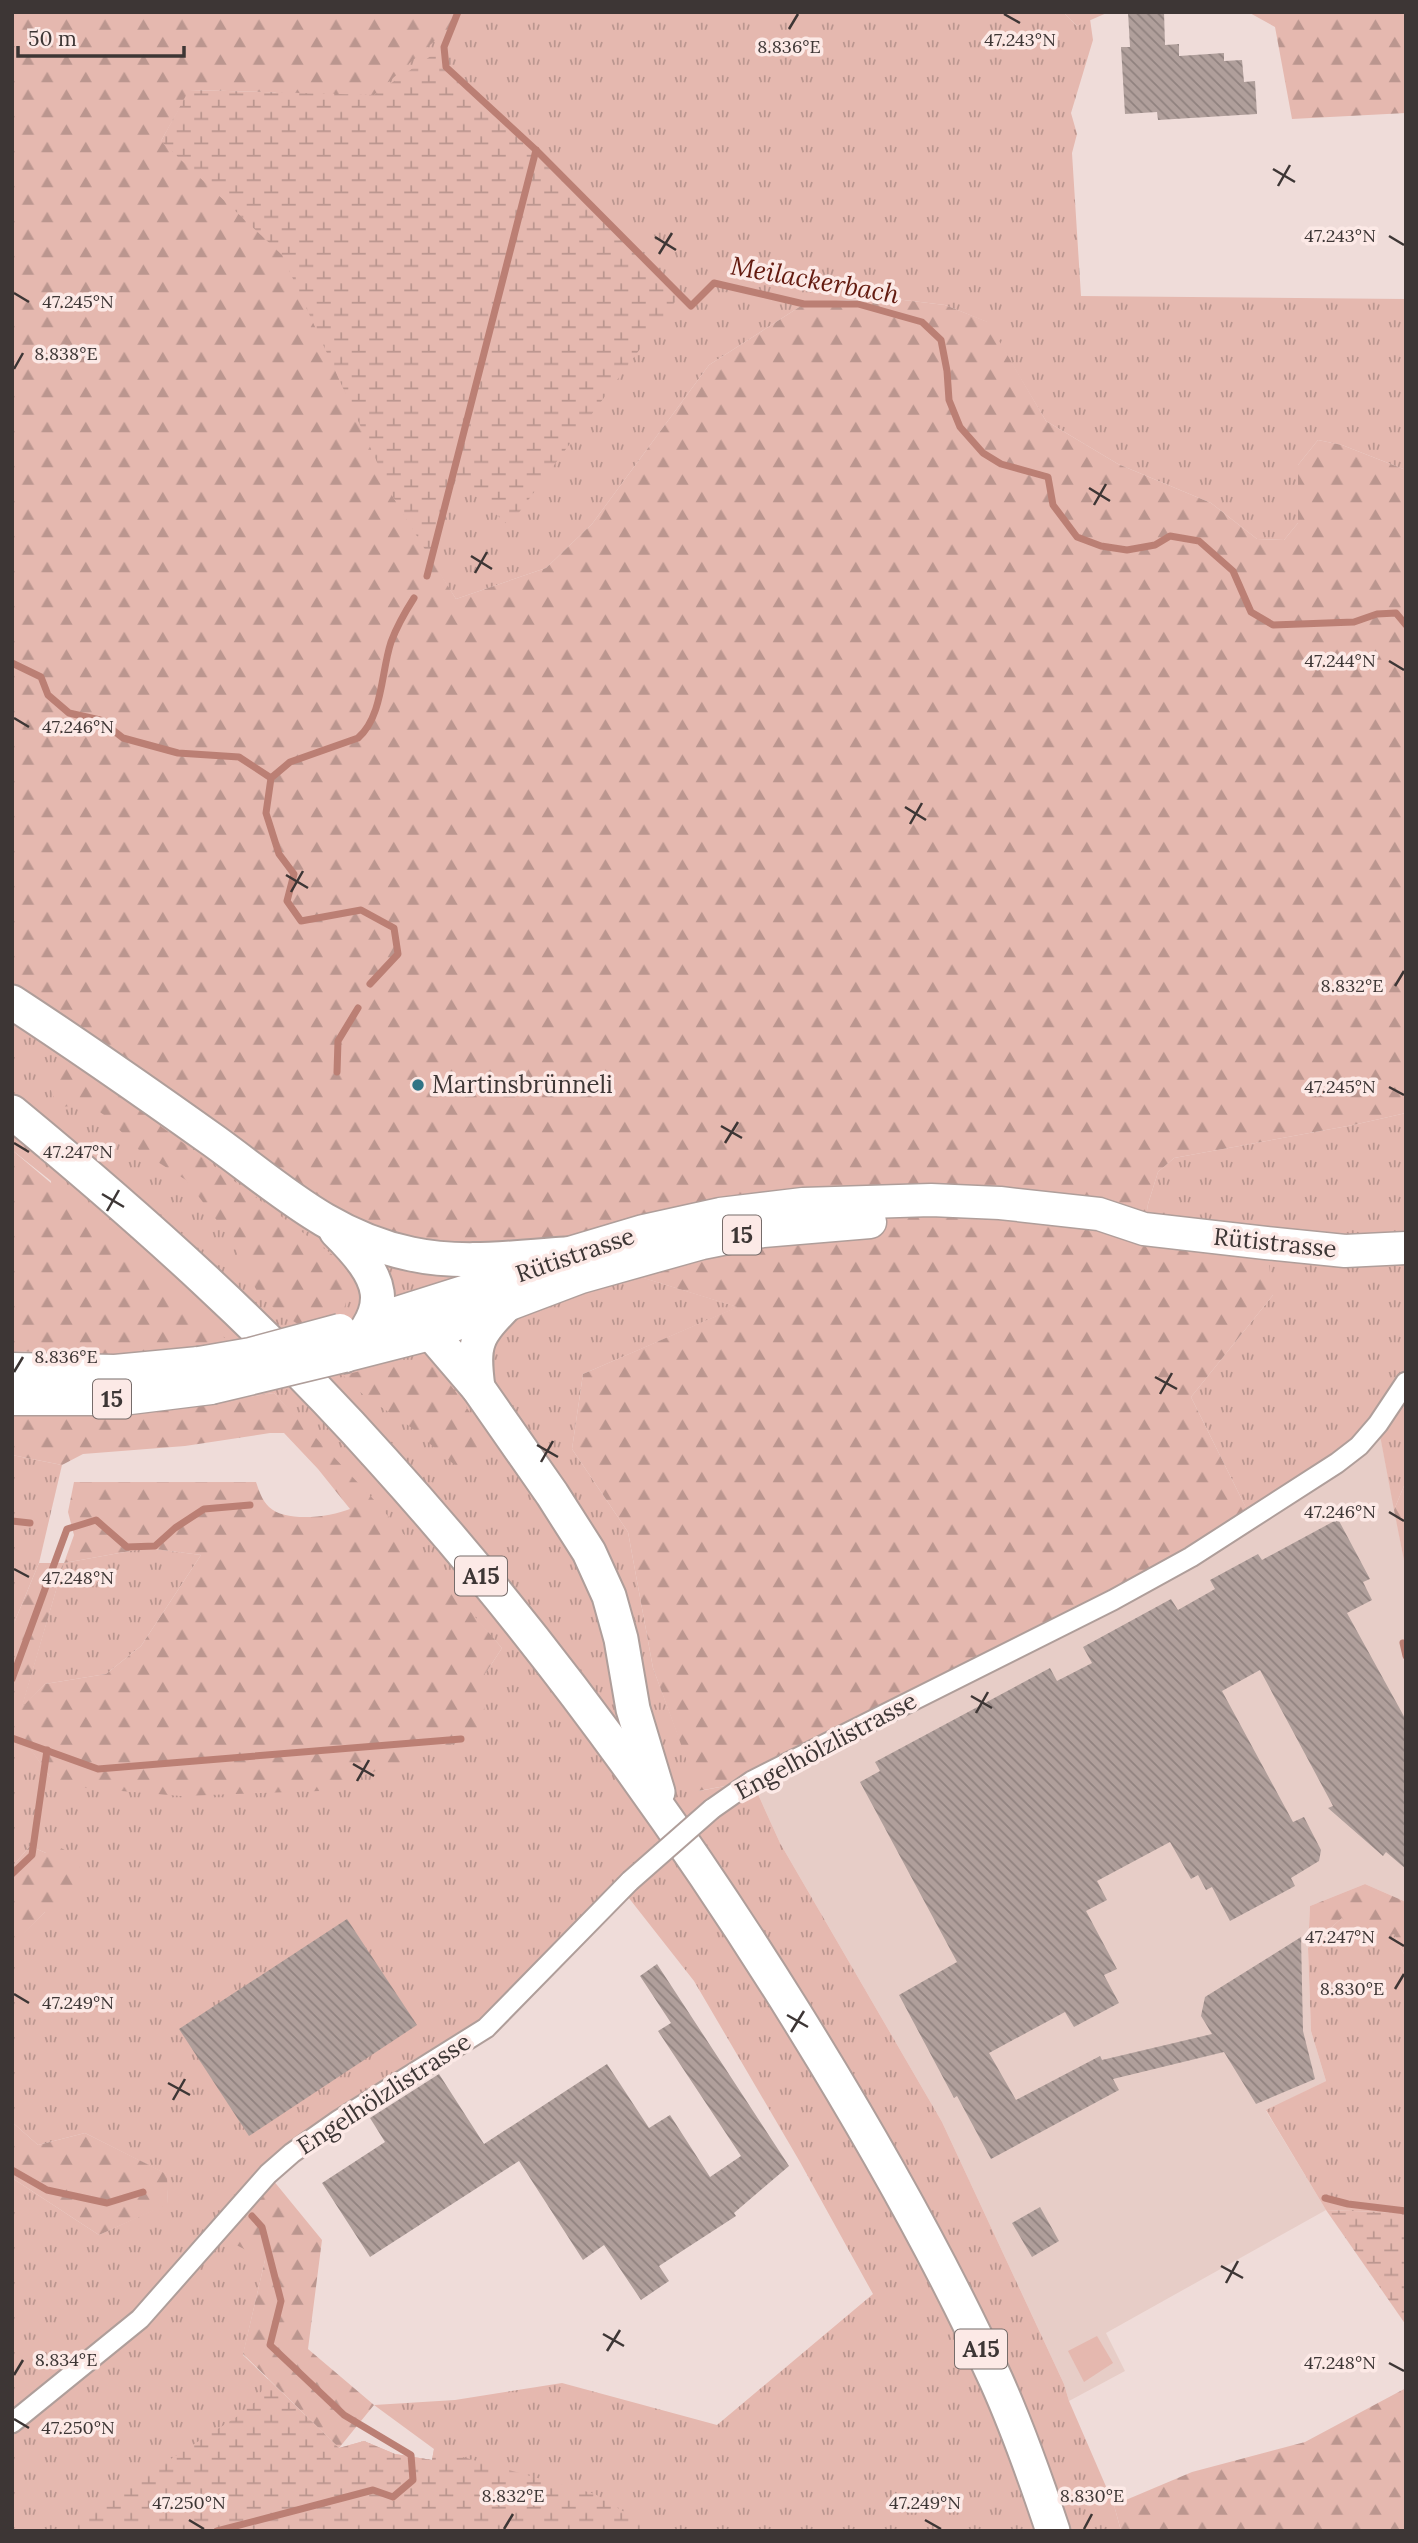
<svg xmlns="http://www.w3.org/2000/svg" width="1418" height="2543" font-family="Lora,serif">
<defs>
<pattern id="grass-tufts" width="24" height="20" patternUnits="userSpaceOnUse" patternTransform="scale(1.75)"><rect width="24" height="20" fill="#e5b8af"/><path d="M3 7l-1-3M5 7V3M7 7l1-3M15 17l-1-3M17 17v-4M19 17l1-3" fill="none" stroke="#bb968f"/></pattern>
<pattern id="forest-firs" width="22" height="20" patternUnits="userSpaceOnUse" patternTransform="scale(1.75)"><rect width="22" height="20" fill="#e5b8af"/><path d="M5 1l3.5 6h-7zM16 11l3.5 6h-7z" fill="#bb968f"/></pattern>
<pattern id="wetland-marsh" width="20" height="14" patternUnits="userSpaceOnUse" patternTransform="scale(1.75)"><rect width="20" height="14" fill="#e5b8af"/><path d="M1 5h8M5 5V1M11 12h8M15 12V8" fill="none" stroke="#bb968f"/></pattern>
<pattern id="building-back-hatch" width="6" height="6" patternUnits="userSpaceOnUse" patternTransform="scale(1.75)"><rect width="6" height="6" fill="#b09f9b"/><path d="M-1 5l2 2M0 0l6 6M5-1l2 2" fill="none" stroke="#90827f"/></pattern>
</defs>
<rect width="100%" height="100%" fill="#efdcd9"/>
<!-- built -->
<polygon fill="#e7cdc7" points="1378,1424 1406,1571 1406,1902 1365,1884 1310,1906 1308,1948 1311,2031 1326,2081 1266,2111 1326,2210 1106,2333 1125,2371 1069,2401 1064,2384 942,2122 780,1843 752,1781"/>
<!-- grass -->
<g fill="url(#grass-tufts)" fill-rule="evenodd">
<polygon points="467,12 1063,12 1077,26 1090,19 1093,40 1071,113 1077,134 1072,153 1081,296 1406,299 1406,470 1342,445 1318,440 1298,465 1298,523 1284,540 1257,539 1211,503 1118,464 1046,421 987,322 945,305 879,297 804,304 709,365 592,524 546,568 456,599 161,141"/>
<path d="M12 1002 566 1254 738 1307 583 1374 572 1449 628 1532 653 1668 699 1791 752 1781 780 1843 942 2122 1064 2384 1069 2401 1114 2505 1121 2531H12V2178L99 2235 168 2203 166 2174 85 2133 38 2145 12 2122V1938L17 1940 45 1912 46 1853 30 1846 12 1867V1743L24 1739 50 1777 485 1674 502 1648 274 1393 228 1400 12 1412V1351L56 1354 51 1181 12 1150ZM621 1888 694 1981 800 2162 873 2294 717 2425 562 2383 455 2400 374 2405 434 2449 432 2460 395 2454 364 2441 339 2448 243 2355 265 2260 268 2174 486 2028Z"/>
<polygon points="1406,1113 1406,1481 1394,1510 1378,1425 1252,1520 1191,1397 1273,1295 1144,1229 1148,1204 1158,1172 1174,1158 1353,1125"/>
<polygon points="12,1455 62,1465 39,1563 12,1628"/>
<polygon points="147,1548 201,1555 141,1646 106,1674 45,1684 21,1709 64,1563"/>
<polygon points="1342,1918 1394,1934 1406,1958 1406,2213 1326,2210 1266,2110 1326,2081 1311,2031 1308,1948"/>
</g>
<!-- forest -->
<g fill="url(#forest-firs)" fill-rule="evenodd">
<polygon points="12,12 467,12 374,95 190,90 161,141 283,255 393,497 456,599 546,568 592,524 709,365 804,304 858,304 879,297 945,305 988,322 1046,421 1118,464 1211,503 1257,539 1284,540 1298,523 1298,465 1318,440 1342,445 1406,470 1406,1113 1353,1125 1174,1158 1158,1172 1148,1204 1144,1229 1266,1243 1273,1295 1191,1397 1252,1520 752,1781 698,1791 653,1668 628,1532 572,1449 583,1374 737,1307 566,1254 388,1248 12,1002"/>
<polygon points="1063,12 1109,12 1077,26"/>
<polygon points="1248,12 1406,12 1406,113 1292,119 1275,27"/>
<path d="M71 1059 342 1262C353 1276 349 1293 344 1309L332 1317 298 1324 278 1312 258 1293 228 1235 186 1180 139 1150 107 1117 78 1097 71 1106 60 1107C48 1091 46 1077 57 1060Z"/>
<polygon points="12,1150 129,1249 230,1343 154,1357 12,1351"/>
<path d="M410 1360C420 1362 429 1364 437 1369 445 1375 482 1428 485 1438 487 1448 482 1457 478 1465L465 1468 456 1466C435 1450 417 1430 395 1416 376 1404 358 1393 343 1375Z"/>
<path d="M274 1393 375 1501 502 1648 485 1674 484 1733 319 1791 181 1796 86 1788 50 1777 24 1740 12 1743V1628L39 1563H64L74 1535 68 1512 74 1482H256C259 1491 262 1500 269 1507 286 1523 330 1517 350 1509L318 1469 284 1433H270L185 1446 83 1454 62 1465 12 1455V1412L228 1400ZM147 1548 201 1555 141 1646 106 1674 45 1684 22 1707 64 1563Z"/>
<polygon points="1406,1481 1406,1571 1394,1510"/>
<polygon points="30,1846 46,1853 61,1848 78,1857 82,1883 56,1911 45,1912 17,1941 12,1938 12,1867"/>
<polygon points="1365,1884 1406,1902 1406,1958 1394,1934 1365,1943 1342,1918 1308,1948 1310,1906"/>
<polygon points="12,2122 38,2145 85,2133 167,2174 168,2204 99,2235 12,2178"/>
<polygon points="268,2174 322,2240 308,2349 374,2405 339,2448 243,2354 265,2260 217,2235"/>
<polygon points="1406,2388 1406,2531 1121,2531 1114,2505 1192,2472 1305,2442"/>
</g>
<!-- wetland -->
<g fill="url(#wetland-marsh)">
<polygon points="444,47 446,67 536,150 680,295 509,526 453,475 429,556 393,497 282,255 161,141 189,90 374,95"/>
<polygon points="1326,2210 1406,2213 1406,2325"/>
<polygon points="268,2379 339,2448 364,2441 395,2454 432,2460 434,2449 595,2494 655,2531 58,2531 238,2416 256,2401"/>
</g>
<!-- green -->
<polygon fill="#e5b8af" points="1097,2336 1113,2363 1084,2382 1068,2351"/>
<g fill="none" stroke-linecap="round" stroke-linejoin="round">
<!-- stream -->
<g stroke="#bb7f74" stroke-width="7">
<polyline points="458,12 444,47 446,67 536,150 691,306 714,283 804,304 858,304 922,322 941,340 947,371 949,400 960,427 983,453 1001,464 1048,477 1053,505 1077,537 1101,546 1127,550 1155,545 1170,536 1199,541 1233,571 1251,612 1273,625 1354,622 1377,614 1396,613 1406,625"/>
<polyline points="427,576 536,150"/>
<polyline points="12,663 41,677 48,695 69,713 100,720 123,738 178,753 239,757 271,778"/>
<path d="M370 984 398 954 394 928 361 910 301 921 287 901 294 874 279 854 266 813 271 778 290 762 358 738C383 716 381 672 391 642 397 626 405 612 414 598"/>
<polyline points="337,1072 338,1041 358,1008"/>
<polyline points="12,1521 30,1523"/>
<polyline points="1403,1643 1406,1656"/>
<polyline points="12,1679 67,1529 96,1520 127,1547 155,1546 175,1528 204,1509 250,1505"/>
<polyline points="12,1738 98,1769 461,1739"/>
<polyline points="12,1874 32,1855 47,1750"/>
<polyline points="12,2170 47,2190 107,2203 143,2192"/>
<polyline points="1325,2198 1348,2204 1406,2211"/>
<polyline points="217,2531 373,2490 393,2497 413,2480 411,2455 344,2415 270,2345 281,2301 262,2227 252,2216"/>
</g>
</g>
<!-- building -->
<g fill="url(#building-back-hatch)">
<polygon points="1128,12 1164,12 1165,45 1179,44 1179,56 1224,53 1224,61 1242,60 1244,82 1255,81 1257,114 1158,120 1157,112 1125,114 1121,47 1130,47"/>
<polygon points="1338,1519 1370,1579 1363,1582 1372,1600 1347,1613 1406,1720 1406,1869 1386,1852 1383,1856 1328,1808 1333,1806 1260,1670 1222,1691 1293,1822 1304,1817 1321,1850 1319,1861 1291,1878 1295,1886 1230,1921 1212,1887 1206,1890 1198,1875 1191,1879 1170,1842 1097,1881 1107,1900 1086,1911 1117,1969 1104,1975 1119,2003 1074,2027 1065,2012 989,2053 1016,2100 1100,2056 1102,2060 1212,2034 1201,2016 1205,1997 1301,1937 1303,2031 1315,2079 1256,2104 1224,2052 1113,2079 1119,2090 991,2159 957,2096 954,2098 899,1995 957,1962 860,1782 880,1771 875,1762 1050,1668 1057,1681 1092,1663 1083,1647 1171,1599 1178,1610 1215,1589 1210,1580 1258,1554 1262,1560"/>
<polygon points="347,1919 417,2025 249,2136 179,2029"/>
<polygon points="657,1964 789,2166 734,2213 736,2216 659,2266 669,2281 641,2300 604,2245 583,2260 519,2161 370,2257 322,2183 385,2142 370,2118 439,2074 484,2144 607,2064 649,2128 670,2115 710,2177 741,2156 658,2031 671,2023 640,1976"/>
<polygon points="1040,2207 1059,2241 1032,2257 1012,2223"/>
</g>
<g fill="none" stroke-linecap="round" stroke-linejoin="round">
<defs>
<g id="minor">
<polyline points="712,1809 752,1781 1113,1600 1191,1557 1337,1463 1359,1446 1378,1424 1406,1382"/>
<polyline points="12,2423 140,2319 268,2174 292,2153 339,2120 486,2028 630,1881"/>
</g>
<g id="primary">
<polyline points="378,1319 514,1276 566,1254 643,1231 720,1214 803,1204 931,1200 1000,1203 1099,1214 1144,1229 1266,1243 1345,1251 1406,1248"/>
<polyline points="344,1356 430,1334 581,1277 702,1243 763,1231 870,1222"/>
<polyline points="12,1369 115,1371 199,1363"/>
<polyline points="12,1399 122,1399 211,1388"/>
</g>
<g id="trunk">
<path d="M12 1002C81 1047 148 1094 214 1141 279 1188 330 1237 411 1254 461 1265 516 1257 566 1254"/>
<path d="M12 1112C143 1220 270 1334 383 1461 537 1631 673 1818 794 2012 868 2131 938 2253 996 2380 1018 2429 1036 2480 1053 2531"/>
<path d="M336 1231C383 1278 396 1306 344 1356"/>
<polyline points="401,1313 436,1339 478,1388 552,1494 589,1552 609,1596 621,1639 633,1709 658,1792"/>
<path d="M478 1388C472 1342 476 1336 508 1303"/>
</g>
</defs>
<!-- minor casing -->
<use href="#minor" stroke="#af9e9a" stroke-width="23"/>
<!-- primary casing -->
<use href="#primary" stroke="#af9e9a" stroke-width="35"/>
<!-- trunk casing -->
<use href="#trunk" stroke="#af9e9a" stroke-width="37"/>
<!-- minor -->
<use href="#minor" stroke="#fff" stroke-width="19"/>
<!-- primary -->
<use href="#primary" stroke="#fff" stroke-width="32"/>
<!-- trunk -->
<use href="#trunk" stroke="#fff" stroke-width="33"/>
<defs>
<polyline id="minor-bridge" points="630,1881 712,1809"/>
<g id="primary-bridge">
<polyline points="199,1363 251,1354 340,1330"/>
<polyline points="211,1388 344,1356"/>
</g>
</defs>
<!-- minor-bridge casing -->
<use href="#minor-bridge" stroke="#af9e9a" stroke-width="23" stroke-linecap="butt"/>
<!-- primary-bridge casing -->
<use href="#primary-bridge" stroke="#af9e9a" stroke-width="35" stroke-linecap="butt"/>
<!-- minor-bridge -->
<use href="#minor-bridge" stroke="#fff" stroke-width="19"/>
<!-- primary-bridge -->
<use href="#primary-bridge" stroke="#fff" stroke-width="32"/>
</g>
<!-- ticks -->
<path fill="none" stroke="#3d3635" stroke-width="2.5" d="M1004 14 1020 23M789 29 798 14M1273 169 1295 182M1278 186 1290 165M1389 236 1404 245M655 237 676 250M659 254 672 233M14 293 29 302M14 369 23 353M1089 488 1110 501M1094 505 1106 484M471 556 492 569M475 573 487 552M1389 661 1404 670M14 718 29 727M905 807 926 820M910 824 922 803M286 875 308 888M291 892 303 871M1395 986 1404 971M1389 1087 1404 1095M721 1126 742 1138M14 1143 29 1152M725 1143 738 1122M102 1194 124 1207M107 1211 119 1190M14 1372 23 1357M1155 1377 1177 1389M1160 1394 1172 1373M537 1445 558 1457M541 1462 553 1441M1389 1512 1404 1521M14 1569 29 1577M971 1696 992 1708M976 1713 988 1692M353 1764 374 1776M357 1781 369 1760M1389 1937 1404 1946M1395 1989 1404 1974M14 1994 29 2003M787 2015 808 2027M791 2032 804 2011M168 2083 190 2095M173 2100 185 2079M1221 2266 1243 2278M1226 2283 1238 2261M603 2334 624 2346M607 2351 620 2330M1389 2363 1404 2371M14 2375 23 2360M14 2419 29 2428M189 2520 204 2529M925 2520 941 2529M504 2529 513 2514M1084 2529 1092 2514"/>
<!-- markers -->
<circle fill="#317385" stroke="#fce9e6" stroke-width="2.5" cx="418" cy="1085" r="7"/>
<g text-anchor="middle" stroke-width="7" stroke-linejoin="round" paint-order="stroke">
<!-- shield labels -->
<g fill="#fce9e6" stroke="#766c6a" stroke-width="2">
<rect x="723" y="1215.5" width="38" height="39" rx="5"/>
<rect x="93" y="1379.5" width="38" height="39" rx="5"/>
<rect x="455" y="1556.5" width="52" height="39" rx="5"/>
<rect x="955" y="2329.5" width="52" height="39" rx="5"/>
</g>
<g font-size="23" font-weight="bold" fill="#3d3635">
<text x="742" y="1243">15</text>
<text x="112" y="1407">15</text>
<text x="481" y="1584">A15</text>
<text x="981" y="2357">A15</text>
</g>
<!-- poi labels -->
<g font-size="24" fill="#3d3635" stroke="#fce9e6" text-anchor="start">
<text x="432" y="1093">Martinsbrünneli</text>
</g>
<!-- street labels -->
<g font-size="24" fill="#3d3635" stroke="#fce9e6">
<text transform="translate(1275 1243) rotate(6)" y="8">Rütistrasse</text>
<text transform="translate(575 1255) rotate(-19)" y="8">Rütistrasse</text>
<text transform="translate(826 1746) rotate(-28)" y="8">Engelhölzlistrasse</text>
<text transform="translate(384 2094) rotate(-33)" y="8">Engelhölzlistrasse</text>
</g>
<!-- water labels -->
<g font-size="26" font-style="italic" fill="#641b10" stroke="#fce9e6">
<text transform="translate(815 280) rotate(10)" y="9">Meilackerbach</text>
</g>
</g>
<g font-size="18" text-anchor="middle" fill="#3d3635" stroke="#fce9e6" stroke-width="7" stroke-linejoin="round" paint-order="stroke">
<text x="1020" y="46">47.243°N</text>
<text x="789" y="53">8.836°E</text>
<text x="1340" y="242">47.243°N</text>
<text x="78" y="308">47.245°N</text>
<text x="66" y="360">8.838°E</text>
<text x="1340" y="667">47.244°N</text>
<text x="78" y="733">47.246°N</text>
<text x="1352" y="992">8.832°E</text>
<text x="1340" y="1093">47.245°N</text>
<text x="78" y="1158">47.247°N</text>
<text x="66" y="1363">8.836°E</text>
<text x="1340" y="1518">47.246°N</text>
<text x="78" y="1584">47.248°N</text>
<text x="1340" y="1943">47.247°N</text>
<text x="1352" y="1995">8.830°E</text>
<text x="78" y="2009">47.249°N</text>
<text x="66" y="2366">8.834°E</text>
<text x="1340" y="2369">47.248°N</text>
<text x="78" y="2434">47.250°N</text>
<text x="513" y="2502">8.832°E</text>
<text x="1092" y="2502">8.830°E</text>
<text x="189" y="2509">47.250°N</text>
<text x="925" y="2509">47.249°N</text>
</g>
<!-- border -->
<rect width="1418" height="2543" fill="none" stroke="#3d3635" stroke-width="28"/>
<!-- scale -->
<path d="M18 46v10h166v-10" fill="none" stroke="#3d3635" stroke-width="3.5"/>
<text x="28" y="46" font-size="21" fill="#3d3635" stroke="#fce9e6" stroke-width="5" paint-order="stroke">50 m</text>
</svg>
